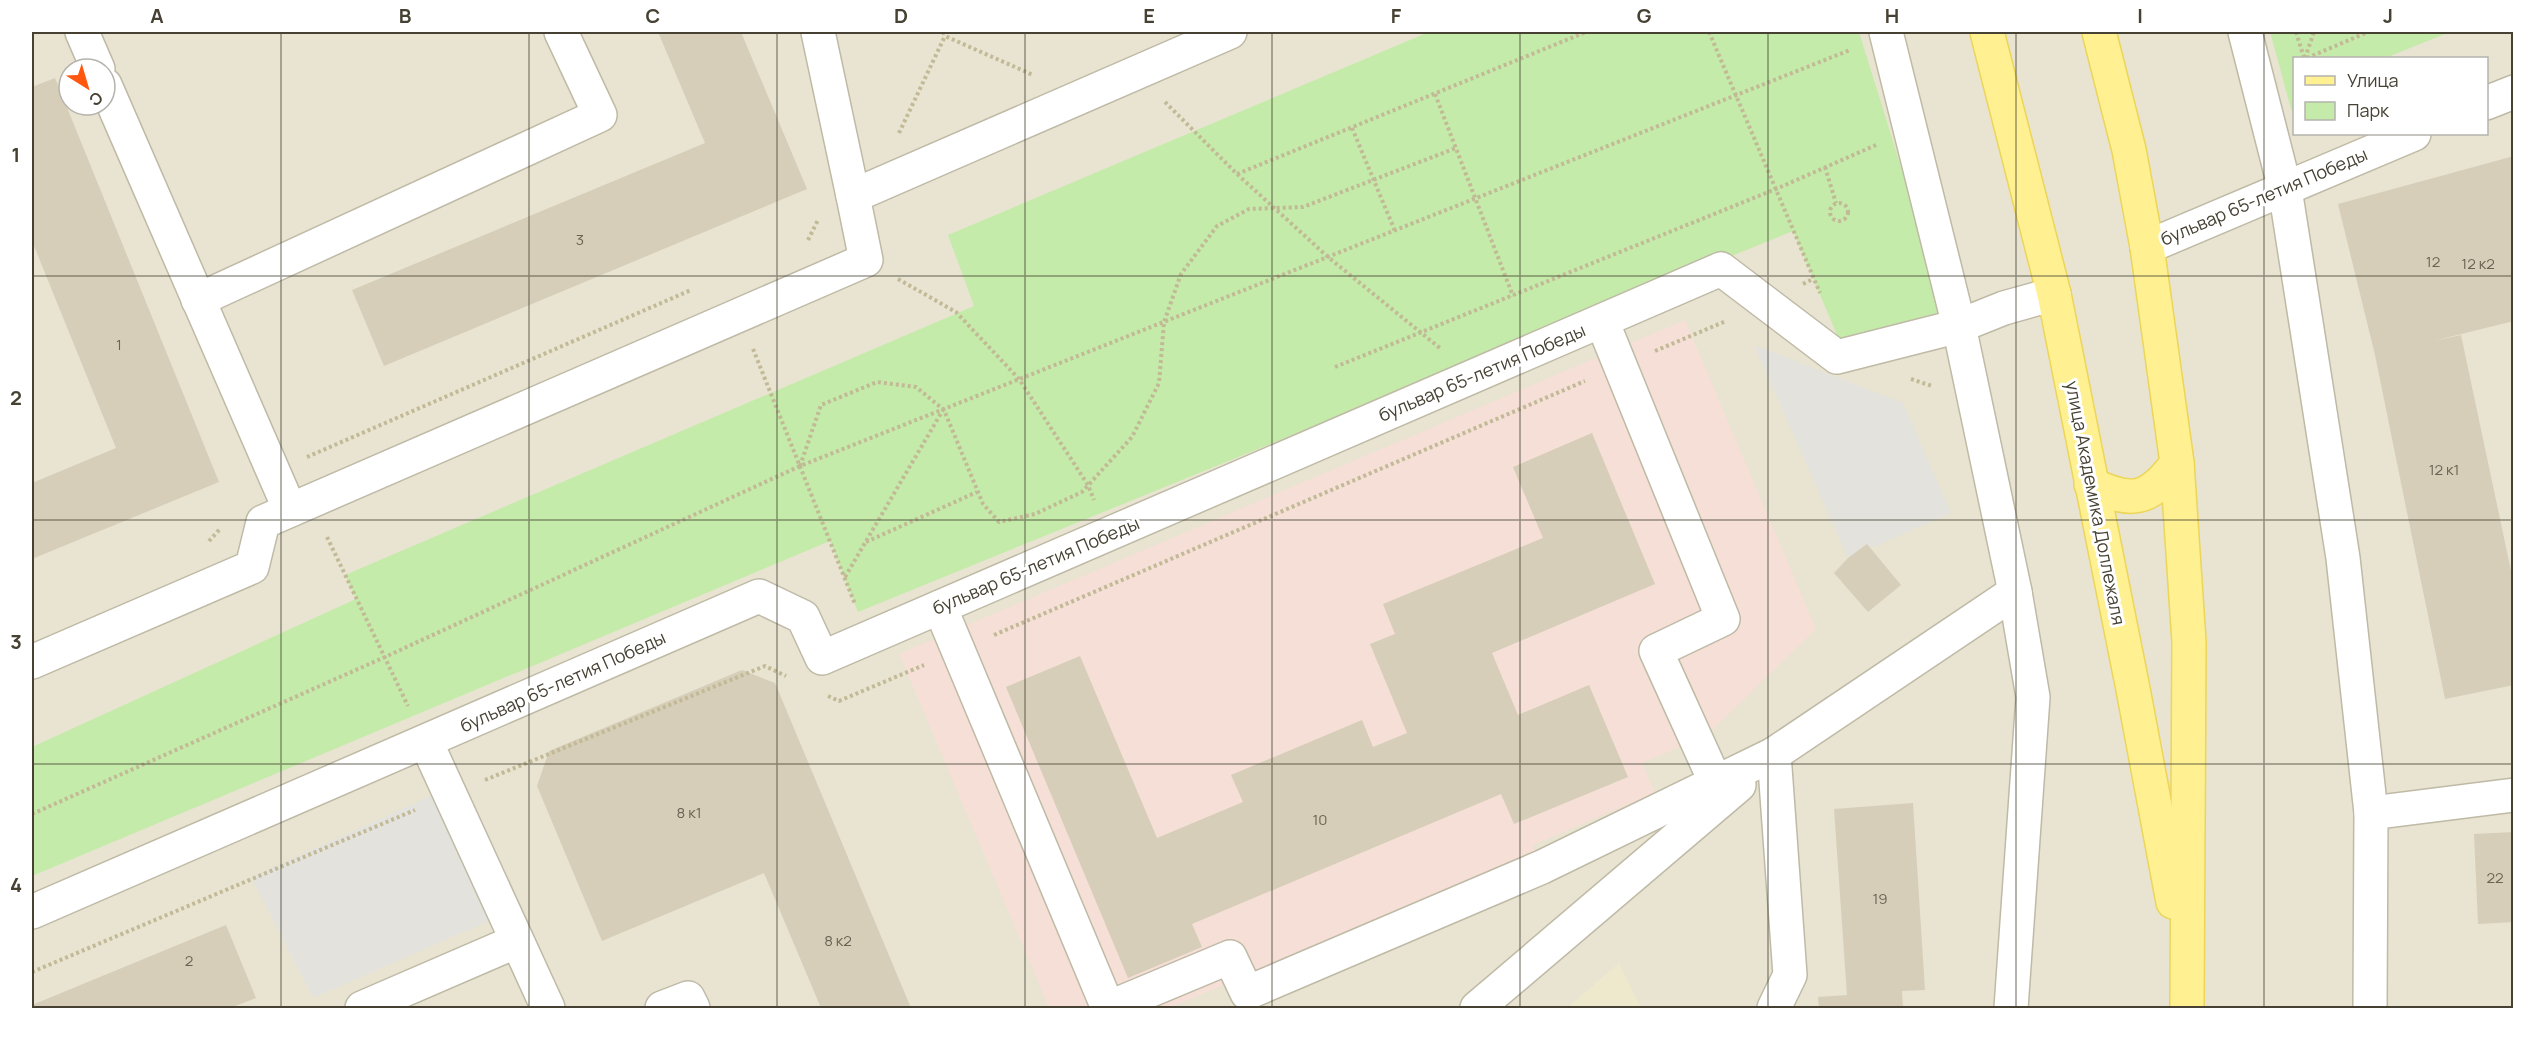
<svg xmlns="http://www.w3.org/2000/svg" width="2545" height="1040" font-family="Manrope,sans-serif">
<rect width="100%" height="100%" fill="#f3f1e4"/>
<!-- residential -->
<path fill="#e8e4d1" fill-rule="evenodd" d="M32 32H2513V1008H32ZM2294 58H2486V134H2294ZM69 69H105V105H69Z"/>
<!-- education -->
<polygon fill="#eee9cd" points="1619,963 1641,1008 1567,1008"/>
<!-- medical -->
<polygon fill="#f5dfd6" points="1685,320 1816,629 1706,736 1642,763 1655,793 1533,845 1548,881 1247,1008 1236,1008 1226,984 1169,1008 1049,1008 899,654"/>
<!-- green -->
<g fill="#c4eba9">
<polygon points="1429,32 1859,32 1947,315 1846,356 1793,231 858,612 830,541 32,876 32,747 356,599 345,575 974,306 948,235"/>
<polygon points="2270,32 2450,32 2385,58 2294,58 2294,113 2291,109"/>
</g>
<!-- parking -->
<g fill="#e3e2dd">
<polygon points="1754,345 1903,403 1951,513 1848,558"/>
<polygon points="438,793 493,919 313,998 251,877"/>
</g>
<!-- building -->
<g fill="#d6ceb8">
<polygon points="658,32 741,32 807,189 384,366 352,290 705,143"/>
<polygon points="55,78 219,482 32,559 32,483 116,448 32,241 32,87"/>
<polygon points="2514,156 2514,321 2433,341 2461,335 2514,585 2514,685 2445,699 2375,355 2338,204"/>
<polygon points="1592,433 1655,584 1492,653 1518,715 1589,685 1628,777 1514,824 1501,794 1192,924 1202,947 1128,978 1006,687 1080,656 1157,838 1243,802 1231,775 1362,720 1373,747 1407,733 1370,644 1395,634 1383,604 1543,538 1513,467"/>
<polygon points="1867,544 1901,585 1868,612 1834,573 1848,558"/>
<polygon points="742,670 775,683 911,1008 821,1008 764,873 602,941 537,786 549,751"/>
<polygon points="1913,803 1925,990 1902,991 1903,1008 1819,1008 1818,997 1847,995 1834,809"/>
<polygon points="2514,832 2514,922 2478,924 2474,834"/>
<polygon points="226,925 256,998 230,1008 32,1008 32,1005"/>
</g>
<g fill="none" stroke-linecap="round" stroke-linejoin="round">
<defs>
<g id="minor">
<polyline points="82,32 98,69"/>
<polyline points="818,32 853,196"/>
<polyline points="1886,32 1959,326 2015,592 2033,697 2011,1008"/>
<polyline points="2245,32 2285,189 2343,558 2371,813"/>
<polyline points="105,85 290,510"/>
<polyline points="2486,103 2514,92"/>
<polyline points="2147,247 2414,134"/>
<polyline points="198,300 600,115 561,32"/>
<polyline points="1602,321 1723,619 1656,651 1716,783"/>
<polyline points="940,607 1108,1008 1230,957 1247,993 1542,867 1774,754"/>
<polyline points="32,662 252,567 263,522 866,260 853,196 1230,32"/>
<polyline points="426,742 548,1008"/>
<polyline points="32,912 759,596 803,617 822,658 1721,269 1837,357 1959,326 2004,308 2054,294"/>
<polyline points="362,1008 517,941"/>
<polyline points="662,1008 688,998 693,1008"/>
<polyline points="1477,1008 1739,785"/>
<polyline points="1774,1008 1790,975 1774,754 2015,592"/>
<polyline points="2370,1008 2371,813 2514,795"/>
</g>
<g id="major">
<polyline points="1987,32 2054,294 2133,689 2173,902"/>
<polyline points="2099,32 2129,150 2147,247 2177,463 2189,642 2187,1008"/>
<path d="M2091 484C2132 504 2149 501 2177 463"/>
</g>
</defs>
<!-- minor casing -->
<use href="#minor" stroke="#bfbaa6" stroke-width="36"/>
<!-- major casing -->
<use href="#major" stroke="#ecd559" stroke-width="36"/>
<!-- path -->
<g stroke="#c2b996" stroke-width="4" stroke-dasharray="3 3" stroke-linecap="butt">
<polyline points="943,32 945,36 1033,75"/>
<polyline points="1709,32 1820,293"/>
<polyline points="2296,32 2304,58"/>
<polyline points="2305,58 2314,32"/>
<polyline points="2307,58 2368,32"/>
<polyline points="1435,94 1513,296"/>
<polyline points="1165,102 1237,174 1328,257 1441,349"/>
<polyline points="1352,128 1395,231"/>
<polyline points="899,133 945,36"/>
<polyline points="1825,167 1836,203"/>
<polyline points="1237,174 1586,32"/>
<circle cx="1839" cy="212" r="9"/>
<polyline points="808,240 818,220"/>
<polyline points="898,279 956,312 1019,379 1088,485 1094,500"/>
<polyline points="1803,284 1813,279"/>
<polyline points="753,349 855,604"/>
<polyline points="1655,351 1726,321"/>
<polyline points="1335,367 1776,189 1876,145"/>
<polyline points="1911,379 1932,386"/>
<polyline points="307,457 691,290"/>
<polyline points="800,466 821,405 877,382 916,387 944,410 983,504 999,522 1035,514 1082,492 1132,437 1159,383 1164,322 1181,274 1217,226 1249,209 1303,207 1456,148"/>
<polyline points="327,537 408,706"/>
<polyline points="209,541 220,529"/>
<polyline points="866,542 977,492"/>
<polyline points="845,577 943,410"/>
<polyline points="994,635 1585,381"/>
<polyline points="828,696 839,701 924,665"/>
<polyline points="485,780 765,666 786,676"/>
<polyline points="32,814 385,657 800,466 1850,50"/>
<polyline points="32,972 415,810"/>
</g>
<!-- minor -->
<use href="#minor" stroke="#fff" stroke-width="33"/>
<!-- major -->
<use href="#major" stroke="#fff091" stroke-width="33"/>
</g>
<!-- grid -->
<path fill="none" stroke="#464133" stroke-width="1.5" stroke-opacity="0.55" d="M281 32V1008M529 32V1008M777 32V1008M1025 32V1008M1272 32V1008M1520 32V1008M1768 32V1008M2016 32V1008M2264 32V1008M32 276H2514M32 520H2514M32 764H2514"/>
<g text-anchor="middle" stroke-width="6" stroke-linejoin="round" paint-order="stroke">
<!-- number labels -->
<g font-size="15" fill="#6a6454">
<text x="580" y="245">3</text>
<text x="2433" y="267">12</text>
<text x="2478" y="269">12 к2</text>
<text x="119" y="350">1</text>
<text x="2444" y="475">12 к1</text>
<text x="689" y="818">8 к1</text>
<text x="1320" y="825">10</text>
<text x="2495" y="883">22</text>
<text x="1880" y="904">19</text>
<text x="838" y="946">8 к2</text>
<text x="189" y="966">2</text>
</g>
<!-- street labels -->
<g font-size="18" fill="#464133" stroke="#fff">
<text transform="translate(2264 197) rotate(-23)" y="6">бульвар 65-летия Победы</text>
<text transform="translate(1482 373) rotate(-23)" y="6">бульвар 65-летия Победы</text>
<text transform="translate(2095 503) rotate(79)" y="6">улица Академика Доллежаля</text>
<text transform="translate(1036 566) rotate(-23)" y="6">бульвар 65-летия Победы</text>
<text transform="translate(563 682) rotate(-24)" y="6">бульвар 65-летия Победы</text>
</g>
</g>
<!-- border -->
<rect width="2545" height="1040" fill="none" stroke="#ffffff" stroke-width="66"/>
<!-- legend -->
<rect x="2293" y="57" width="195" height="78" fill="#ffffff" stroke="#b5b3ad" stroke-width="1.5"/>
<rect x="2305" y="76" width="30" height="9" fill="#fff091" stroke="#b5b3ad" stroke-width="1.5"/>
<text x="2347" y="87" font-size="18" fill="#464133">Улица</text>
<rect x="2305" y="102" width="30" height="18" fill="#c4eba9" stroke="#b5b3ad" stroke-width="1.5"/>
<text x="2347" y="117" font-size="18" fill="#464133">Парк</text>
<!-- north arrow -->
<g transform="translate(87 87) rotate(143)"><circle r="28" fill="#ffffff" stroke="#b5b3ad" stroke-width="1.5"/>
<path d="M0-4.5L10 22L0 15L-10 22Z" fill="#ff570f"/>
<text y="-9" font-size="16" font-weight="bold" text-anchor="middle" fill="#464133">С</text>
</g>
<rect x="33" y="33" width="2479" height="974" fill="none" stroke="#464133" stroke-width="2"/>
<g font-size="20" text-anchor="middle" font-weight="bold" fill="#464133">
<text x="157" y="23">A</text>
<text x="405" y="23">B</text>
<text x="653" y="23">C</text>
<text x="901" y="23">D</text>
<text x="1149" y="23">E</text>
<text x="1396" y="23">F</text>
<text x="1644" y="23">G</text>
<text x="1892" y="23">H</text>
<text x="2140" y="23">I</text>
<text x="2388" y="23">J</text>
<text x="16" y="162">1</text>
<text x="16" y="405">2</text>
<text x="16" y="649">3</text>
<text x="16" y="892">4</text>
</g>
</svg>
